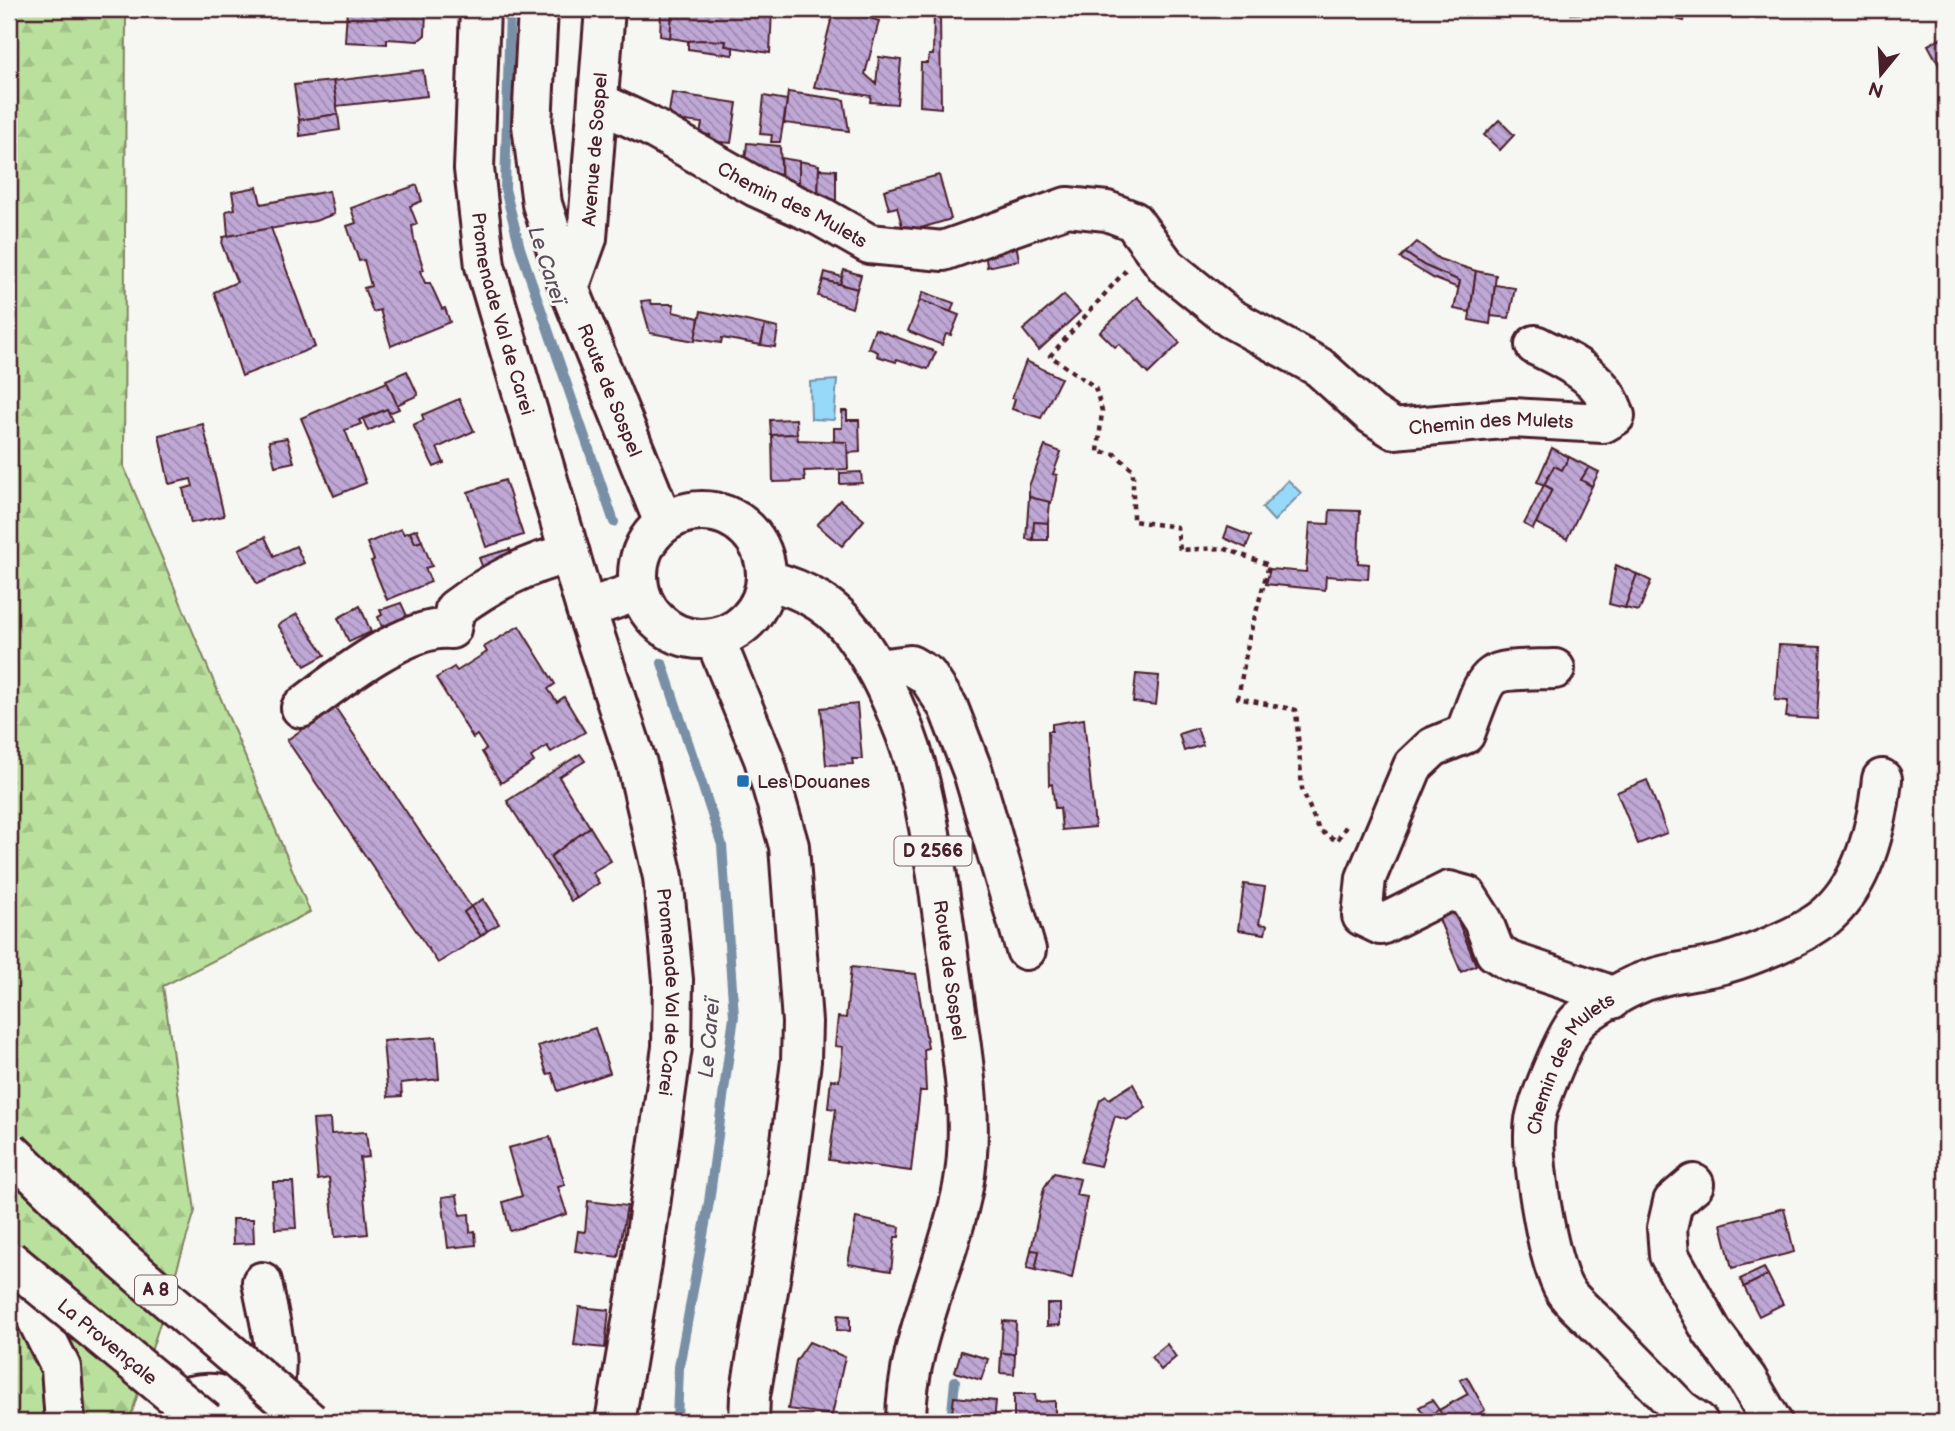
<svg xmlns="http://www.w3.org/2000/svg" width="1955" height="1431" font-family="'Balsamiq Sans',sans-serif">
<defs>
<pattern id="forest-firs" width="22" height="20" patternUnits="userSpaceOnUse" patternTransform="scale(1.75)"><rect width="22" height="20" fill="#b9e19d"/><path d="M5 1l3.5 6h-7zM16 11l3.5 6h-7z" fill="#a1c187"/></pattern>
<pattern id="building-back-hatch" width="6" height="6" patternUnits="userSpaceOnUse" patternTransform="scale(1.75)"><rect width="6" height="6" fill="#c0a8d6"/><path d="M-1 5l2 2M0 0l6 6M5-1l2 2" fill="none" stroke="#9e88ae"/></pattern>
</defs>
<rect width="100%" height="100%" fill="#f6f6f2"/>
<filter id="ink" filterUnits="userSpaceOnUse"><feTurbulence type="fractalNoise" baseFrequency=".0143" numOctaves="2"/><feDisplacementMap in="SourceGraphic" scale="14" xChannelSelector="R" yChannelSelector="G"/><feConvolveMatrix kernelMatrix="1 2 1 2 8 2 1 2 1" color-interpolation-filters="sRGB"/></filter>
<g filter="url(#ink)">
<!-- forest -->
<polygon fill="url(#forest-firs)" stroke="#828064" stroke-width="2" points="9,9 126,9 124,467 310,912 163,986 195,1211 129,1422 9,1422"/>
<!-- water -->
<g fill="#96d9f8" stroke="#788fa6" stroke-width="2">
<polygon points="837,380 834,420 811,419 810,382"/>
<polygon points="1288,480 1301,493 1274,521 1262,508"/>
</g>
<g fill="none" stroke-linecap="round" stroke-linejoin="round">
<!-- stream -->
<g stroke="#788fa6" stroke-width="10">
<polyline points="510,9 505,189 520,248 614,522"/>
<polyline points="662,663 722,845 734,1016 709,1202 679,1367 677,1422"/>
<polyline points="951,1422 955,1381"/>
</g>
</g>
<!-- building -->
<g fill="url(#building-back-hatch)" stroke="#4a1f2b" stroke-width="2">
<polygon points="347,9 426,9 425,35 418,41 387,39 387,44 345,42"/>
<polygon points="661,9 772,9 770,53 725,46 726,41 701,43 670,38 672,11"/>
<polygon points="837,9 863,12 863,16 879,21 865,74 876,84 879,57 901,60 897,104 870,102 871,96 814,87 832,17"/>
<polygon points="1571,9 1602,9 1602,13 1571,14"/>
<polygon points="1661,9 1687,9 1684,21 1660,15"/>
<polygon points="661,10 672,11 670,38 660,36"/>
<polygon points="940,12 941,108 920,106 921,63 928,63 929,55 933,55 934,13"/>
<polygon points="1943,37 1946,67 1941,69 1928,45"/>
<polygon points="701,40 726,41 725,46 733,47 733,55 688,49 688,41"/>
<polygon points="423,70 427,96 337,106 333,81"/>
<polygon points="333,81 338,114 299,120 294,85"/>
<polygon points="788,92 844,100 849,131 784,123"/>
<polygon points="672,93 737,103 731,143 709,141 710,135 700,134 702,123 676,120 669,112"/>
<polygon points="764,96 787,100 780,142 771,142 772,135 760,134"/>
<polygon points="338,114 340,130 300,136 299,120"/>
<polygon points="1499,120 1514,135 1500,150 1484,135"/>
<polygon points="747,143 780,146 782,192 744,169"/>
<polygon points="781,158 799,161 799,197 782,192"/>
<polygon points="799,161 819,165 818,202 799,197"/>
<polygon points="819,169 836,170 836,204 818,202"/>
<polygon points="939,175 951,219 904,233 897,207 889,209 884,190"/>
<polygon points="417,185 422,201 410,206 417,224 412,226 414,239 424,270 420,271 425,283 430,283 442,309 445,308 450,322 391,346 380,310 373,312 364,288 371,286 364,260 359,261 347,226 356,223 351,208"/>
<polygon points="257,187 261,204 329,191 334,214 315,221 228,236 226,211 235,209 232,192"/>
<polygon points="271,228 315,347 242,376 214,292 237,282 222,245 223,237"/>
<polygon points="1417,242 1439,259 1476,271 1470,312 1454,309 1460,281 1425,266 1405,253"/>
<polygon points="1016,243 1019,260 987,267 985,250"/>
<polygon points="1405,253 1425,266 1460,281 1458,288 1433,278 1400,258"/>
<polygon points="844,270 861,275 857,289 840,284"/>
<polygon points="1476,271 1496,275 1490,324 1469,320"/>
<polygon points="825,272 842,277 840,284 823,280"/>
<polygon points="823,280 857,289 852,308 818,296"/>
<polygon points="1495,285 1515,288 1509,318 1491,316"/>
<polygon points="923,292 954,303 951,312 920,300"/>
<polygon points="1064,295 1080,312 1039,350 1023,330"/>
<polygon points="1137,297 1180,343 1148,374 1119,344 1115,347 1100,332"/>
<polygon points="650,300 652,304 674,304 673,312 699,318 695,341 650,333 641,301"/>
<polygon points="920,300 959,315 951,335 946,334 942,345 908,331"/>
<polygon points="701,311 765,325 761,345 722,338 721,343 695,339"/>
<polygon points="765,325 778,328 775,347 761,345"/>
<polygon points="875,329 936,352 928,369 897,359 896,362 877,356 878,352 868,348"/>
<polygon points="1026,361 1061,378 1041,418 1012,409 1015,399 1012,398"/>
<polygon points="407,371 418,395 397,405 386,380"/>
<polygon points="387,382 399,409 389,413 387,409 359,420 361,424 345,430 366,483 334,496 301,418"/>
<polygon points="459,399 474,431 437,448 444,463 434,467 413,425 424,420 422,415"/>
<polygon points="387,409 392,420 368,431 363,419"/>
<polygon points="842,411 847,411 847,420 859,420 860,452 847,453 847,442 834,442 834,428 842,428"/>
<polygon points="796,419 797,434 771,435 770,420"/>
<polygon points="203,424 224,516 191,523 183,489 193,486 191,479 169,484 159,435"/>
<polygon points="797,434 798,440 847,442 848,469 804,471 805,481 773,482 772,435"/>
<polygon points="287,438 294,462 275,466 269,441"/>
<polygon points="1045,446 1061,452 1053,474 1057,475 1051,503 1029,497 1029,486"/>
<polygon points="1552,448 1569,457 1562,470 1554,466 1544,485 1537,482"/>
<polygon points="1569,457 1589,467 1581,480 1592,486 1567,539 1536,523 1552,489 1544,485 1554,466 1562,470"/>
<polygon points="1589,467 1599,472 1592,486 1581,480"/>
<polygon points="861,472 862,483 840,484 840,473"/>
<polygon points="505,480 523,535 486,547 468,492"/>
<polygon points="1544,485 1552,489 1533,529 1524,524"/>
<polygon points="1029,497 1050,502 1048,523 1034,522 1033,540 1026,539"/>
<polygon points="840,500 864,520 842,546 817,525"/>
<polygon points="1330,510 1360,511 1358,563 1369,564 1368,579 1326,576 1325,590 1266,584 1270,569 1306,572 1310,523 1329,524"/>
<polygon points="1034,522 1048,523 1048,540 1033,540"/>
<polygon points="1228,527 1251,536 1246,548 1224,538"/>
<polygon points="401,529 404,534 410,532 415,543 422,541 432,566 425,568 431,582 387,600 371,561 374,560 367,543"/>
<polygon points="417,529 422,541 415,543 410,532"/>
<polygon points="265,537 274,556 296,546 304,563 257,584 239,549"/>
<polygon points="510,549 515,562 486,576 479,558"/>
<polygon points="1616,565 1637,574 1625,608 1609,604"/>
<polygon points="1637,574 1651,581 1639,611 1625,608"/>
<polygon points="401,603 407,616 382,627 378,617 382,615 380,610"/>
<polygon points="360,606 371,632 349,642 338,618"/>
<polygon points="297,614 325,655 305,666 278,625"/>
<polygon points="519,626 555,684 548,689 557,702 564,697 585,732 551,752 547,746 531,757 534,762 501,783 482,752 486,749 477,735 473,738 436,678 454,667 457,671 487,652 484,647"/>
<polygon points="1779,645 1821,647 1817,719 1786,717 1788,701 1775,700"/>
<polygon points="1136,674 1159,676 1156,705 1133,702"/>
<polygon points="857,704 862,759 852,759 853,764 826,765 821,708"/>
<polygon points="335,707 471,907 464,912 481,936 438,963 287,740"/>
<polygon points="1084,719 1095,827 1062,830 1060,808 1055,808 1052,784 1049,785 1048,731 1052,731 1052,724"/>
<polygon points="1197,728 1203,745 1184,751 1179,734"/>
<polygon points="580,754 585,761 559,777 590,827 550,857 577,898 571,901 507,801"/>
<polygon points="1647,780 1667,833 1638,844 1617,792"/>
<polygon points="590,827 611,861 592,872 599,883 577,898 550,857"/>
<polygon points="1244,884 1265,887 1259,924 1267,925 1265,934 1238,930"/>
<polygon points="483,899 499,924 487,931 471,907"/>
<polygon points="471,907 487,931 481,936 464,912"/>
<polygon points="1454,911 1462,919 1458,921 1476,965 1461,972 1438,917"/>
<polygon points="851,967 916,974 928,1048 924,1049 926,1091 920,1091 911,1171 829,1160 836,1109 828,1108 831,1079 839,1081 843,1047 835,1046 838,1017 846,1018"/>
<polygon points="595,1028 610,1073 558,1091 552,1073 547,1074 538,1046"/>
<polygon points="436,1037 439,1079 401,1083 402,1096 388,1097 383,1041"/>
<polygon points="1133,1084 1146,1108 1127,1120 1115,1116 1100,1166 1081,1162 1100,1100 1106,1096 1109,1099"/>
<polygon points="330,1119 331,1134 366,1132 369,1157 360,1158 368,1234 335,1237 329,1178 318,1180 313,1120"/>
<polygon points="550,1137 565,1185 558,1187 567,1214 510,1231 503,1202 522,1196 508,1148"/>
<polygon points="1054,1173 1080,1179 1076,1195 1087,1197 1072,1278 1035,1270 1039,1251 1031,1250 1044,1188"/>
<polygon points="273,1182 293,1182 296,1228 275,1229"/>
<polygon points="457,1195 460,1215 469,1214 470,1232 475,1231 476,1245 448,1248 442,1197"/>
<polygon points="588,1201 627,1206 618,1257 575,1251 578,1231 585,1232"/>
<polygon points="1784,1208 1794,1252 1732,1268 1721,1224"/>
<polygon points="856,1218 900,1227 899,1237 895,1237 891,1271 848,1264"/>
<polygon points="232,1219 253,1219 254,1243 233,1244"/>
<polygon points="1031,1250 1039,1251 1035,1270 1027,1268"/>
<polygon points="1764,1268 1768,1275 1744,1287 1740,1279"/>
<polygon points="1768,1275 1783,1304 1759,1316 1744,1287"/>
<polygon points="1047,1304 1060,1304 1060,1325 1047,1326"/>
<polygon points="579,1307 609,1310 605,1348 574,1345"/>
<polygon points="838,1315 850,1316 850,1331 837,1330"/>
<polygon points="1003,1321 1016,1322 1015,1354 1001,1353"/>
<polygon points="809,1342 845,1357 832,1415 788,1409 796,1361"/>
<polygon points="1167,1344 1176,1357 1161,1370 1151,1357"/>
<polygon points="961,1351 988,1359 981,1380 955,1372"/>
<polygon points="1001,1353 1015,1354 1014,1374 1000,1373"/>
<polygon points="1467,1377 1485,1410 1475,1416 1478,1422 1446,1422 1439,1410 1468,1394 1460,1380"/>
<polygon points="1014,1394 1035,1394 1036,1402 1055,1401 1055,1422 1014,1422"/>
<polygon points="954,1397 996,1401 994,1422 951,1422"/>
<polygon points="1432,1400 1439,1410 1426,1417 1419,1407"/>
</g>
<g fill="none" stroke-linecap="round" stroke-linejoin="round">
<defs>
<g id="minor">
<path id="s1" d="M480 9 474 169 485 266 586 609 637 764 663 877 673 980 672 1047 642 1263 615 1422"/>
<path id="s2" d="M598 102 649 126 756 187 820 216 869 244 943 251 1067 207 1107 211 1133 221 1166 266 1230 318 1319 367 1371 414 1394 429 1513 418 1603 423 1615 416C1604 377 1569 362 1535 345"/>
<path id="s3" d="M569 288 587 238 605 9"/>
<polyline points="586,609 639,591"/>
<polyline points="715,639 764,759 789,846 802,1022 801,1061 784,1197 750,1396 749,1422"/>
<polyline points="876,669 910,665 927,675 948,707 973,772 1026,950"/>
<path d="M1555 669C1481 671 1491 665 1465 734L1433 747 1413 766 1366 878 1362 916 1381 925 1449 891 1467 896 1483 921 1495 952 1509 961 1602 992 1612 999"/>
<path d="M301 708C335 682 407 624 451 629L455 609C487 585 531 561 570 554"/>
<polyline points="1694,1184 1673,1202 1667,1228 1669,1255 1712,1332 1747,1379 1772,1422"/>
<polyline points="9,1263 61,1368 65,1422"/>
<path d="M262 1282C272 1336 286 1368 264 1422"/>
<path d="M178 1422 190 1396C215 1390 240 1395 247 1422"/>
<path id="s4" d="M1698 1422 1680 1409C1653 1381 1626 1353 1598 1325 1588 1315 1573 1303 1565 1291 1547 1262 1530 1153 1535 1120 1539 1100 1564 1037 1577 1022 1588 1010 1625 989 1640 983 1667 972 1695 971 1723 964 1751 956 1801 936 1824 918 1863 886 1877 827 1882 779"/>
</g>
<g id="major">
<path id="s5" d="M538 9 532 125 542 204 569 288 664 523"/>
<circle cx="702" cy="575" r="64"/>
<path id="s6" d="M767 580C807 590 837 607 860 643 880 671 906 729 915 763 933 833 941 905 951 976 960 1044 976 1118 963 1187 948 1266 906 1340 906 1422"/>
</g>
</defs>
<!-- minor casing -->
<use href="#minor" stroke="#4a1f2b" stroke-width="44"/>
<!-- major casing -->
<use href="#major" stroke="#4a1f2b" stroke-width="44"/>
<!-- path -->
<polyline stroke="#4a1f2b" stroke-width="4.5" stroke-dasharray="5 5" stroke-linecap="butt" points="1126,270 1050,356 1095,387 1102,411 1098,452 1115,454 1133,470 1133,521 1177,527 1180,550 1223,548 1269,565 1249,638 1238,698 1296,710 1302,789 1319,830 1337,841 1348,823"/>
<!-- minor -->
<use href="#minor" stroke="#f6f6f2" stroke-width="38"/>
<!-- major -->
<use href="#major" stroke="#f6f6f2" stroke-width="38"/>
<defs>
<g id="highway-bridge">
<polyline points="9,1150 122,1260 310,1422"/>
<path id="s7" d="M9 1260 206 1422"/>
</g>
</defs>
<!-- highway-bridge casing -->
<use href="#highway-bridge" stroke="#4a1f2b" stroke-width="44" stroke-linecap="butt"/>
<!-- highway-bridge -->
<use href="#highway-bridge" stroke="#f6f6f2" stroke-width="38"/>
</g>
</g>
<!-- markers -->
<rect fill="#1f6fb2" stroke="#f6f6f2" stroke-width="2.5" x="736" y="774" width="14" height="14" rx="3.5"/>
<g text-anchor="middle" stroke-width="6" stroke-linejoin="round" paint-order="stroke">
<!-- shield labels -->
<g fill="#f6f6f2" stroke="#7e6067" stroke-width="2">
<rect x="894.5" y="836.5" width="77" height="29" rx="5"/>
<rect x="135" y="1275.5" width="42" height="29" rx="5"/>
</g>
<g font-size="18" font-weight="bold" fill="#4a1f2b">
<text x="933" y="857">D 2566</text>
<text x="156" y="1296">A 8</text>
</g>
<!-- street labels -->
<g font-size="19" fill="#4a1f2b" stroke="#f6f6f2">
<text dy="7" stroke="none"><textPath href="#s3" startOffset="142">Avenue de Sospel</textPath></text>
<text dy="7" stroke="none"><textPath href="#s2" startOffset="220">Chemin des Mulets</textPath></text>
<text dy="7" stroke="none"><textPath href="#s1" startOffset="308">Promenade Val de Carei</textPath></text>
<text dy="7" stroke="none"><textPath href="#s5" startOffset="394">Route de Sospel</textPath></text>
<text dy="7" stroke="none"><textPath href="#s2" startOffset="1015">Chemin des Mulets</textPath></text>
<text dy="7" stroke="none"><textPath href="#s6" startOffset="458">Route de Sospel</textPath></text>
<text dy="7" stroke="none"><textPath href="#s1" startOffset="1010">Promenade Val de Carei</textPath></text>
<text dy="7" stroke="none"><textPath href="#s4" startOffset="430">Chemin des Mulets</textPath></text>
<text dy="7" stroke="none"><textPath href="#s7" startOffset="128">La Provençale</textPath></text>
</g>
<!-- poi labels -->
<g font-size="19" fill="#4a1f2b" stroke="#f6f6f2" text-anchor="start">
<text x="757" y="788">Les Douanes</text>
</g>
<!-- water labels -->
<g font-size="21" font-style="italic" fill="#5d4e5e" stroke="#f6f6f2">
<text transform="translate(547 265) rotate(72)" y="7">Le Careï</text>
<text transform="translate(709 1038) rotate(-85)" y="7">Le Careï</text>
</g>
</g>
<!-- margin -->
<rect width="1955" height="1431" fill="none" stroke="#f6f6f2" stroke-width="35"/>
<rect x="18" y="18" width="1920" height="1396" fill="none" stroke="#4a1f2b" stroke-width="2.5" filter="url(#ink)"/>
<!-- north arrow -->
<g transform="translate(1881 74) rotate(198)" stroke="#f6f6f2" stroke-width="5" paint-order="stroke">
<path d="M0-5L12 26L0 18L-12 26Z" fill="#4a1f2b"/>
<text y="-10" font-size="19" font-weight="bold" text-anchor="middle" fill="#4a1f2b">N</text>
</g>
</svg>
